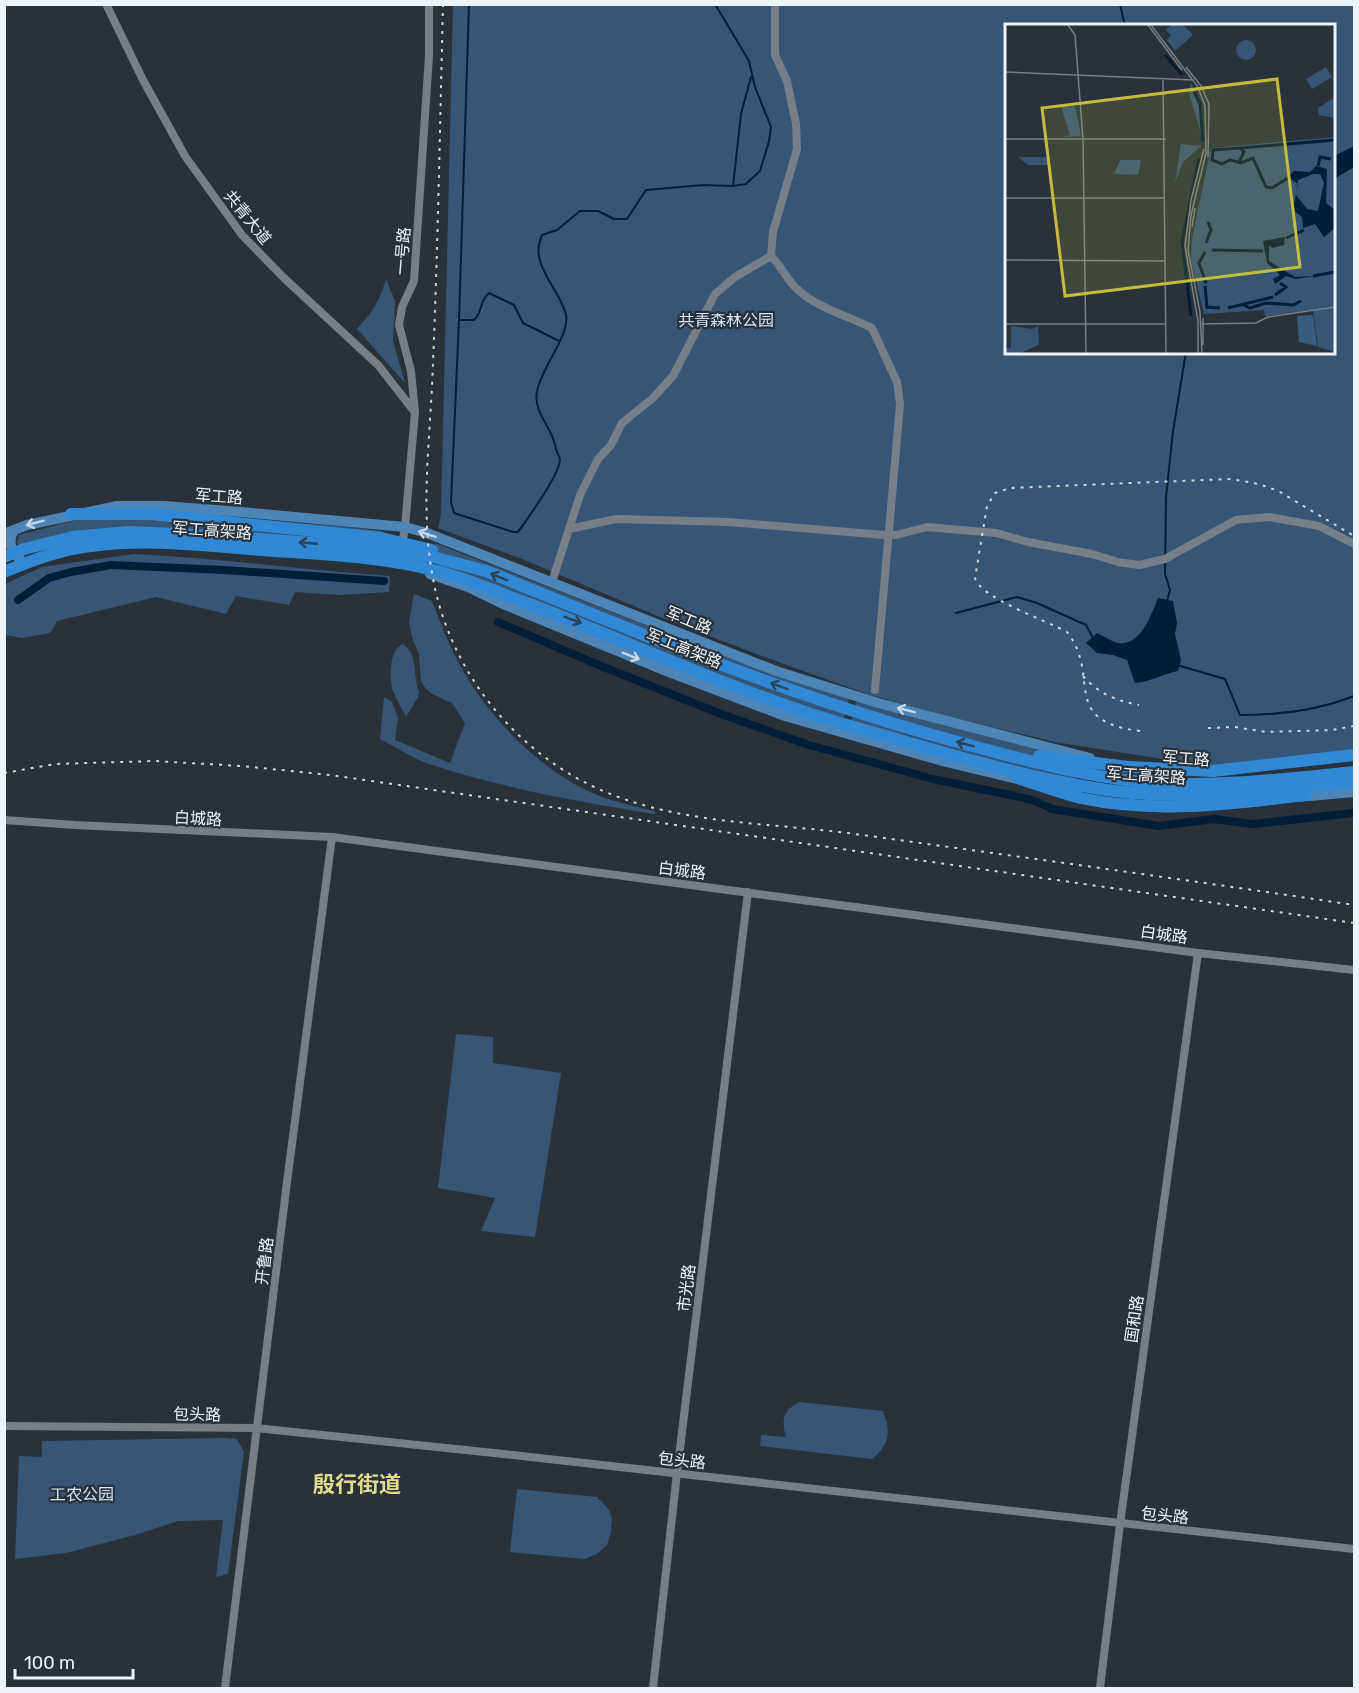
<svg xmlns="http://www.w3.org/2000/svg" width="1359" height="1693" font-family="Rubik,'Noto Sans SC',sans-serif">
<rect width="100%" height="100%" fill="#29323a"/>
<!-- green -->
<g fill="#375675" fill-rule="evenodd">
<path d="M453 5H1354V750L1213 767 1055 742 941 715 867 694 762 656 665 619 522 559 438 528 441 514ZM1006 26H1334V352H1006Z"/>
<path d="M386 279 395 301 393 341 405 383 357 329C372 313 380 300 386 279Z"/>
<polygon points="124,513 177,513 339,526 382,531 389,537 269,543 18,546 17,542 19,535 27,533 75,520"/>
<polygon points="435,543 773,675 849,699 843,722 439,568"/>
<path d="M134 554C219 558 304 570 390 576L389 592 340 595 295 592 289 605 236 596 226 614 156 597 57 621 50 633 22 638 5 635V584L42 567Z"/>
<path d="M414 594 432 601C439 618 445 636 453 652 480 709 538 771 597 795 615 802 636 807 655 811V814C579 802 502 788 429 764 412 758 396 747 380 739L384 697 392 702 398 718 395 740 450 763 465 723 452 703 432 694 426 689 421 681 419 655 412 637 409 622Z"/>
<path d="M403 644C418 653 413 677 419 692L418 697 406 717C402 709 397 700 393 691 389 679 389 649 403 644Z"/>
<polygon points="856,701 1080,761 1075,782 850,725"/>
<polygon points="456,1034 493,1037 493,1063 561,1073 535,1237 481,1231 495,1198 438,1188"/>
<path d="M799 1402 883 1411C891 1432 890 1444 872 1459L760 1446 761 1435 786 1437C781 1419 783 1411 799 1402Z"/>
<polygon points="225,1438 237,1439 244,1452 228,1574 216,1577 223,1520 178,1521 135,1535 66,1553 15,1559 19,1456 42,1457 42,1441"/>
<polygon points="517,1489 597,1497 609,1510 612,1519 611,1532 607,1545 597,1554 584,1559 510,1552"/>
</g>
<!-- water -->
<g fill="#021d36">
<polygon points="1354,146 1354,167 1334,179 1334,156"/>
<path d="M1158 598 1173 601 1177 623 1175 634 1181 660 1178 671C1163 674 1150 682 1135 683L1127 660 1113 655 1097 653 1086 643 1097 633C1104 636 1112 642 1119 643 1141 646 1152 613 1158 598Z"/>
</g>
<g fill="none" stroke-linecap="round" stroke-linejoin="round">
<!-- stream -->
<g stroke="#021d36" stroke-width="2">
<polyline points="1120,4 1125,26"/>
<polyline points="733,186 741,114 751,77"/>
<polyline points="459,320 469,4"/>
<path d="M559 341 523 323 514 305 489 293C479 301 483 312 474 320H459L451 502 454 513 513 532H518C528 518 559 476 560 460 560 457 558 455 557 452 555 446 554 439 551 434 545 420 534 409 537 392 540 369 570 336 566 315 560 288 528 265 542 235L557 230 580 211H598L614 219H627L646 190 703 185 733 186 746 184 760 171 769 141 771 127 755 87 749 61 715 4"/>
<polyline points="1167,601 1170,590 1165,574 1166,497 1173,431 1186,352"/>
<polyline points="956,613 1017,597 1037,603 1086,625 1093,638"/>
<path d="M1177 665 1225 679 1240 715C1278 715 1319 710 1354 696"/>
</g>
<!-- canal -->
<g stroke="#021d36" stroke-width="8">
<polyline points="18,600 49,578 71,572 111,565 224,570 384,581"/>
<polyline points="498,622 601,666 721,714 809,745 933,779 1015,796 1035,801 1052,809 1159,826 1214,819 1253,824 1354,813"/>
</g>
<!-- minor -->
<g stroke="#767f89" stroke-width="8">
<polyline points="106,4 143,80 185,156 242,235 284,278 378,365 414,411"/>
<path d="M775 4V55L787 81 796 124 797 149 773 232 771 256C781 266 787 280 797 289 817 308 848 316 872 328L897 382 900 404 875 690"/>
<polyline points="569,529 616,519 729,522 884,535 896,535 927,527 996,533 1028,542 1092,554 1118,562 1139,565 1165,559 1236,520 1269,517 1319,526 1354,544"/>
<polyline points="402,545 405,527 415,412 411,371 399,325 402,307 414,281 429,56 429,4"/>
<polyline points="552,582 580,495 598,459 611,445 622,423 653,398 673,376 715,294 735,277 771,256"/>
<polyline points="4,820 75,825 332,837 1198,953 1354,970"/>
<polyline points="4,1426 256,1428 494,1453 1354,1549"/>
<polyline points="225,1688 287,1182 332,837"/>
<polyline points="653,1688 677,1473 748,892"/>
<polyline points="1100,1688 1120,1524 1198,953"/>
</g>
<!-- major -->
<g stroke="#4d85b7" stroke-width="10">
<path d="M14 530C7 542 11 552 21 560"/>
<polyline points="4,534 27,525 117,506 164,506 241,512 405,527 427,533 776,671 878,703 1090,758"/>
<polyline points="430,574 468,587 503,604 669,672 785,716 946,762 1026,781"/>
<polyline points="1298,797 1354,792"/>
</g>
<!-- highway -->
<g stroke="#3189d6" stroke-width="12">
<polyline points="71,514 151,514 381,538 432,550"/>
<path d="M4 557 24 549 73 537 128 532 221 536 374 548 433 557 486 571C645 636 802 701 969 745 1025 760 1083 776 1142 782 1213 788 1284 779 1354 772"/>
<path d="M4 572C32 560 61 549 91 546 140 539 190 544 238 548 302 554 370 554 433 570 467 578 499 593 532 605 621 639 708 679 799 710 827 720 857 728 886 736 950 755 1016 774 1083 786 1173 804 1264 791 1354 782"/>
<polyline points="1039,756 1128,767 1213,771 1354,755"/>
<path d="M1020 779C1040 785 1061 793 1081 798 1155 814 1231 804 1305 795"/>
</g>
<!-- rail -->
<g stroke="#d2d7de" stroke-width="2" stroke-dasharray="3 6" stroke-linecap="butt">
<path d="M443 4C440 124 438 243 433 362 431 432 420 504 432 573 447 665 509 746 592 786 674 825 767 822 855 834 1022 857 1188 880 1354 905"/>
<path d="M1083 676C1099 694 1117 701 1139 705"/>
<polyline points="1208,728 1235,727 1266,732 1332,730 1354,726"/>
<path d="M1140 731C1058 721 1102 676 1067 632 1048 621 980 598 975 578L987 506 995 493 1010 488 1228 479C1246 481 1263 484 1280 492L1354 536"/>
<polyline points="4,773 55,764 154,761 242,766 330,775 1354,923"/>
</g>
</g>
<!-- one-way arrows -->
<defs><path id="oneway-shaft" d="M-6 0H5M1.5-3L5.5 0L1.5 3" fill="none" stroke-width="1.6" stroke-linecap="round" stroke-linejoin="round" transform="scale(1.5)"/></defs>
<g stroke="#c6d8e8">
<use href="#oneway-shaft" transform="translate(35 523) rotate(165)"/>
<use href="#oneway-shaft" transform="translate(427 534) rotate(-162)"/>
<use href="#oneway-shaft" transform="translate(631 656) rotate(22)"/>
<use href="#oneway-shaft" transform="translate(906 710) rotate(-166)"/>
</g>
<g stroke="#2b4359">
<use href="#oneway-shaft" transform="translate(308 543) rotate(-175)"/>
<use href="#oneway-shaft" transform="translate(499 577) rotate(-158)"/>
<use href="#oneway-shaft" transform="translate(573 620) rotate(21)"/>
<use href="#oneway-shaft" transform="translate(779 686) rotate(-160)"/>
<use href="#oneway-shaft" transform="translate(965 744) rotate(-165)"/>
</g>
<g text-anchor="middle" stroke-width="4.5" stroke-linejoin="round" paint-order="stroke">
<!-- street labels -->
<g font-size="16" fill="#eef3f9" stroke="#29323a">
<text transform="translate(248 217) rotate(51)" y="6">共青大道</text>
<text transform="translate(402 251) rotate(-85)" y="6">一号路</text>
<text transform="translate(219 496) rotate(4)" y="6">军工路</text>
<text transform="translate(212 530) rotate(4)" y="6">军工高架路</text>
<text transform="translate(689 620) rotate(22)" y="6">军工路</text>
<text transform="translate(684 648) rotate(22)" y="6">军工高架路</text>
<text transform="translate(1186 758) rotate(4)" y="6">军工路</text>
<text transform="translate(1146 775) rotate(4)" y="6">军工高架路</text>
<text transform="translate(198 818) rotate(3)" y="6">白城路</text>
<text transform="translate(682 870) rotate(7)" y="6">白城路</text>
<text transform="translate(1164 934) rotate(8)" y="6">白城路</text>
<text transform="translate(264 1261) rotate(-83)" y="6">开鲁路</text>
<text transform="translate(686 1288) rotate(-83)" y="6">市光路</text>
<text transform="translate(1134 1319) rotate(-82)" y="6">国和路</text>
<text transform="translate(197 1414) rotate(1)" y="6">包头路</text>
<text transform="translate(682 1460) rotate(6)" y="6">包头路</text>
<text transform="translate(1165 1515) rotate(6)" y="6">包头路</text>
</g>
<!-- park labels -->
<g font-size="16" fill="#d0e7ff" stroke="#29323a">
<text x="726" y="326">共青森林公园</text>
<text x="82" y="1500">工农公园</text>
</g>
<!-- district labels -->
<g font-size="22" font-weight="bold" fill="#e1dc8e" stroke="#29323a">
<text x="357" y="1492">殷行街道</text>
</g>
</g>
<!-- overview -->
<g transform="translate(1005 24)">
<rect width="330" height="330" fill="#29323a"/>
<path d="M166 1H178L188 11 170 27 162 16 166 11 161 6ZM231 26a10 10 0 1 1 20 0a10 10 0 1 1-20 0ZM321 43 327 53 307 65 301 55ZM186 59 197 83 199 119 184 69ZM329 74 330 94 314 91 313 84ZM70 82 76 112 57 113 65 111 56 83ZM330 113V328L313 323 308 286 260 292 259 286 199 290 186 236 187 214 206 124ZM176 120 196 122 178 138 170 159ZM13 133H45V141H23ZM115 136H136L133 151 109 150ZM6 302 27 305 33 302 34 321 15 329H0V324H6Z" fill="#375675"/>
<path d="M308 291 312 322 294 318 292 292Z" fill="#385d81"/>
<path d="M311 142 322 145 321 179 330 186V204L319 213 310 200 298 204 297 193 288 186 293 160 283 153 289 147 305 148ZM308 150H315L319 159 313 187 302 185 291 171 293 156ZM280 213 279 221 267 224 264 221V237L290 253 309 252 291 255 281 252 270 260 268 255 275 251 262 239 258 217Z" fill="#021d36" fill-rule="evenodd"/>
<path fill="none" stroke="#021d36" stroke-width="3" d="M160 31 177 51 170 43M189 68 195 80 198 118M236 124 330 116M234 138 239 128 235 124 208 126 207 136 217 140 225 136 236 139 248 134 261 163 267 164 283 154M313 142 315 133 326 135M281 214 299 206M201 219 206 206 203 198M207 226 258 227M200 228 194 239 201 259M308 252 330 248M200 262 202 283 215 284M270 271 281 263 275 259M237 280 245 284 261 279 288 281 296 277M223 284 268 273M186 292 177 218 194 134"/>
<path fill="none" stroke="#787f86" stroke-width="1.5" d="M63 1 70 11 78 115 81 329M143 1 177 46M146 1 193 63 200 82 201 129 186 191 183 226 195 288 197 329M181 43 196 62 204 80 203 133M0 48 189 56M158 56 161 329M0 115H161M0 174H160M187 203 190 184M0 236 160 237M198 294V321M0 300H161M196 300 251 299 263 293 330 283M193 329V297L180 222 186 176 199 125"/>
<path fill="#c5bc3d" fill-opacity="0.15" stroke="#c5bc3d" stroke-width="3" d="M272 55 295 243 60 272 37 84Z"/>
<rect width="330" height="330" fill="none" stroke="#eef3f9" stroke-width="3"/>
</g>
<!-- border -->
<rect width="1359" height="1693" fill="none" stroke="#eef3f9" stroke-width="12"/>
<!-- scale -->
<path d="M15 1669v9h118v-9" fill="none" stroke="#eef3f9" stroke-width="3"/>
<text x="24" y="1669" font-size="18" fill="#eef3f9" stroke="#29323a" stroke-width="4.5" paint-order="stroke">100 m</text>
</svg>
